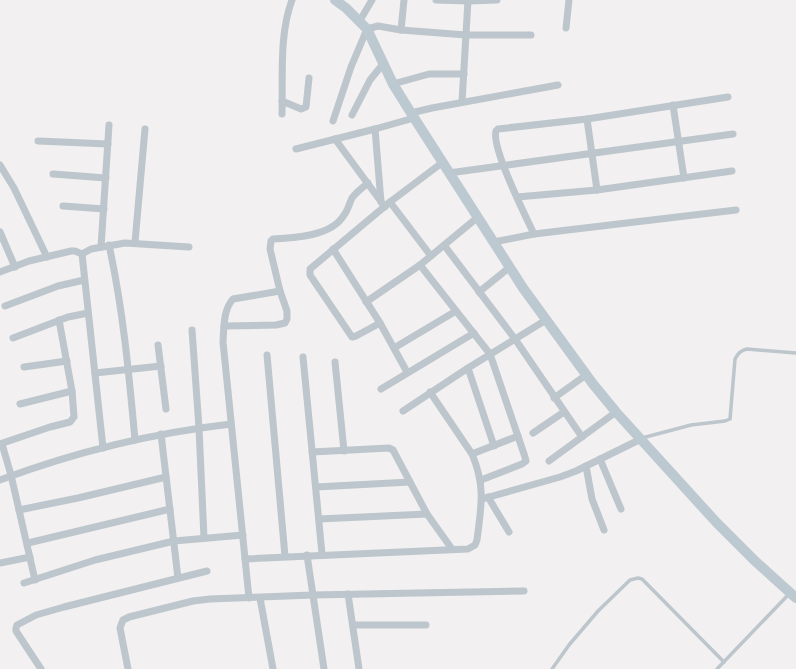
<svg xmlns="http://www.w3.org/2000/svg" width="796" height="669" font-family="'DM Sans',sans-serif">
<rect width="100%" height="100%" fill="#f2f0f0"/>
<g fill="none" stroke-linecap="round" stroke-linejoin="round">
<!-- lane -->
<g stroke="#bcc6cc" stroke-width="3.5">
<path d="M642 438 691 425 725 421 730 419 735 359C738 353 741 350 747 349L796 353"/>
<polyline points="552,669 569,645 598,611 630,580 638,578 642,579 724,662"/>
<polyline points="717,669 790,593"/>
</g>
<!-- street -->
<g stroke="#bcc6cc" stroke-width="7">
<polyline points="436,0 468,1 497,0"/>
<polyline points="359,22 372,0"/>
<polyline points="566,28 569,0"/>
<polyline points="401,30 404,0"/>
<polyline points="393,84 429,74 464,74"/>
<polyline points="282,101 301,109 306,107 309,78"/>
<polyline points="462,102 468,0"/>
<polyline points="673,105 684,178"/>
<polyline points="411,113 432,108 558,85"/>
<path d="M282 114C283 78 279 34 292 0"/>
<polyline points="352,115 370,80 383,64"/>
<polyline points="587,119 597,190"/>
<polyline points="333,121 351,67 367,29 378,26 401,30 466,35 531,35"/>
<polyline points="375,129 381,202"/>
<polyline points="335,139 385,207"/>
<polyline points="38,141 108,144"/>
<polyline points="296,149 375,129 414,118"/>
<polyline points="0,165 14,188 47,257"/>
<polyline points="449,173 733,134"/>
<polyline points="53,174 106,178"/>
<polyline points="517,197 597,190 732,171"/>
<polyline points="390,202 431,256"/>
<polyline points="63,206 104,209"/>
<polyline points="0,232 15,267"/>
<path d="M534 234C525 215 491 147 496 131L498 129 587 119 728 97"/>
<polyline points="135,242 145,129"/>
<polyline points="494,242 534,234 736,210"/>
<path d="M109 245C123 309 129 374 135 440"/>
<polyline points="444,245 515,339 582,437"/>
<polyline points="101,247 109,125"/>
<polyline points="333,249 380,323 407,372"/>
<polyline points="420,265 490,354 525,457 526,461 522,464 481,480"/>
<polyline points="0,272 29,261 71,251 75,251 82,254"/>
<polyline points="479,292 510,267"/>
<polyline points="366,302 420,265 478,217"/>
<polyline points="5,306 58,286 84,280"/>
<polyline points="380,323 356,336 352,337 310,275 310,269 390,202 443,162"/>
<path d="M224 326 276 325 285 323 287 319V311L280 291 270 249 271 241 273 239C295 238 332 236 344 215 348 210 349 204 352 198 356 192 362 188 368 183"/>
<polyline points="192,330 199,428 204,538"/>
<polyline points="13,338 68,317 88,313"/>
<polyline points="158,345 166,409"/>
<polyline points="394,348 456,311"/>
<polyline points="267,355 285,556"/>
<polyline points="303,357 322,554"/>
<polyline points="335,362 344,451"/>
<polyline points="24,367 67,361"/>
<polyline points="468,368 494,446"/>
<polyline points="95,373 161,366"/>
<polyline points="381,389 474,333"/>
<polyline points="554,398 586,375"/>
<polyline points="20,404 72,391"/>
<polyline points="403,411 468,368 546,320"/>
<polyline points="533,433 564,412"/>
<polyline points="161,434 178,578"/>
<polyline points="0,444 50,427 70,422 74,417 72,391 59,320"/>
<polyline points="2,444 11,475 35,580"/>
<polyline points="103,448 82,254 91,249 125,243 189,247"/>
<polyline points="312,452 389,448 393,450 427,514 452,549"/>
<polyline points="472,454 518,436"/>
<polyline points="600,459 621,509"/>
<polyline points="549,461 616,412"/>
<polyline points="586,466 592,499 604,530"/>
<path d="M0 480C75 452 153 433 231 424"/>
<polyline points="316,487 410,482"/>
<polyline points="488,497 509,532"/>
<polyline points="482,499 560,477 576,471 641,439"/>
<polyline points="19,510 78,498 166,477"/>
<polyline points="319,519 427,514"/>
<polyline points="28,543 170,509"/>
<polyline points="307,555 324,669"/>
<path d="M245 559 468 549 475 545 477 540C481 507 486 487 472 454L430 392"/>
<polyline points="0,563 30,557"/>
<polyline points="24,583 95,560 174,541 243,535"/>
<polyline points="348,594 359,669"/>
<path d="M249 598 223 342C224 328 223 310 233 299L280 291"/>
<polyline points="260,598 273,669"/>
<polyline points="353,625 426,625"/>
<polyline points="41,669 16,631 16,628 17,625 36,615 64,607 207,571"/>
<polyline points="128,669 120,628 123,620 129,617 193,601 210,599 313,595 524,591"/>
</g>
<!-- secondary -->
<polyline stroke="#bdc9d0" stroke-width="10" points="335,0 346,8 367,29 393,84 411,113 523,288 593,384 616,412 716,522 755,561 796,598"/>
</g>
</svg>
